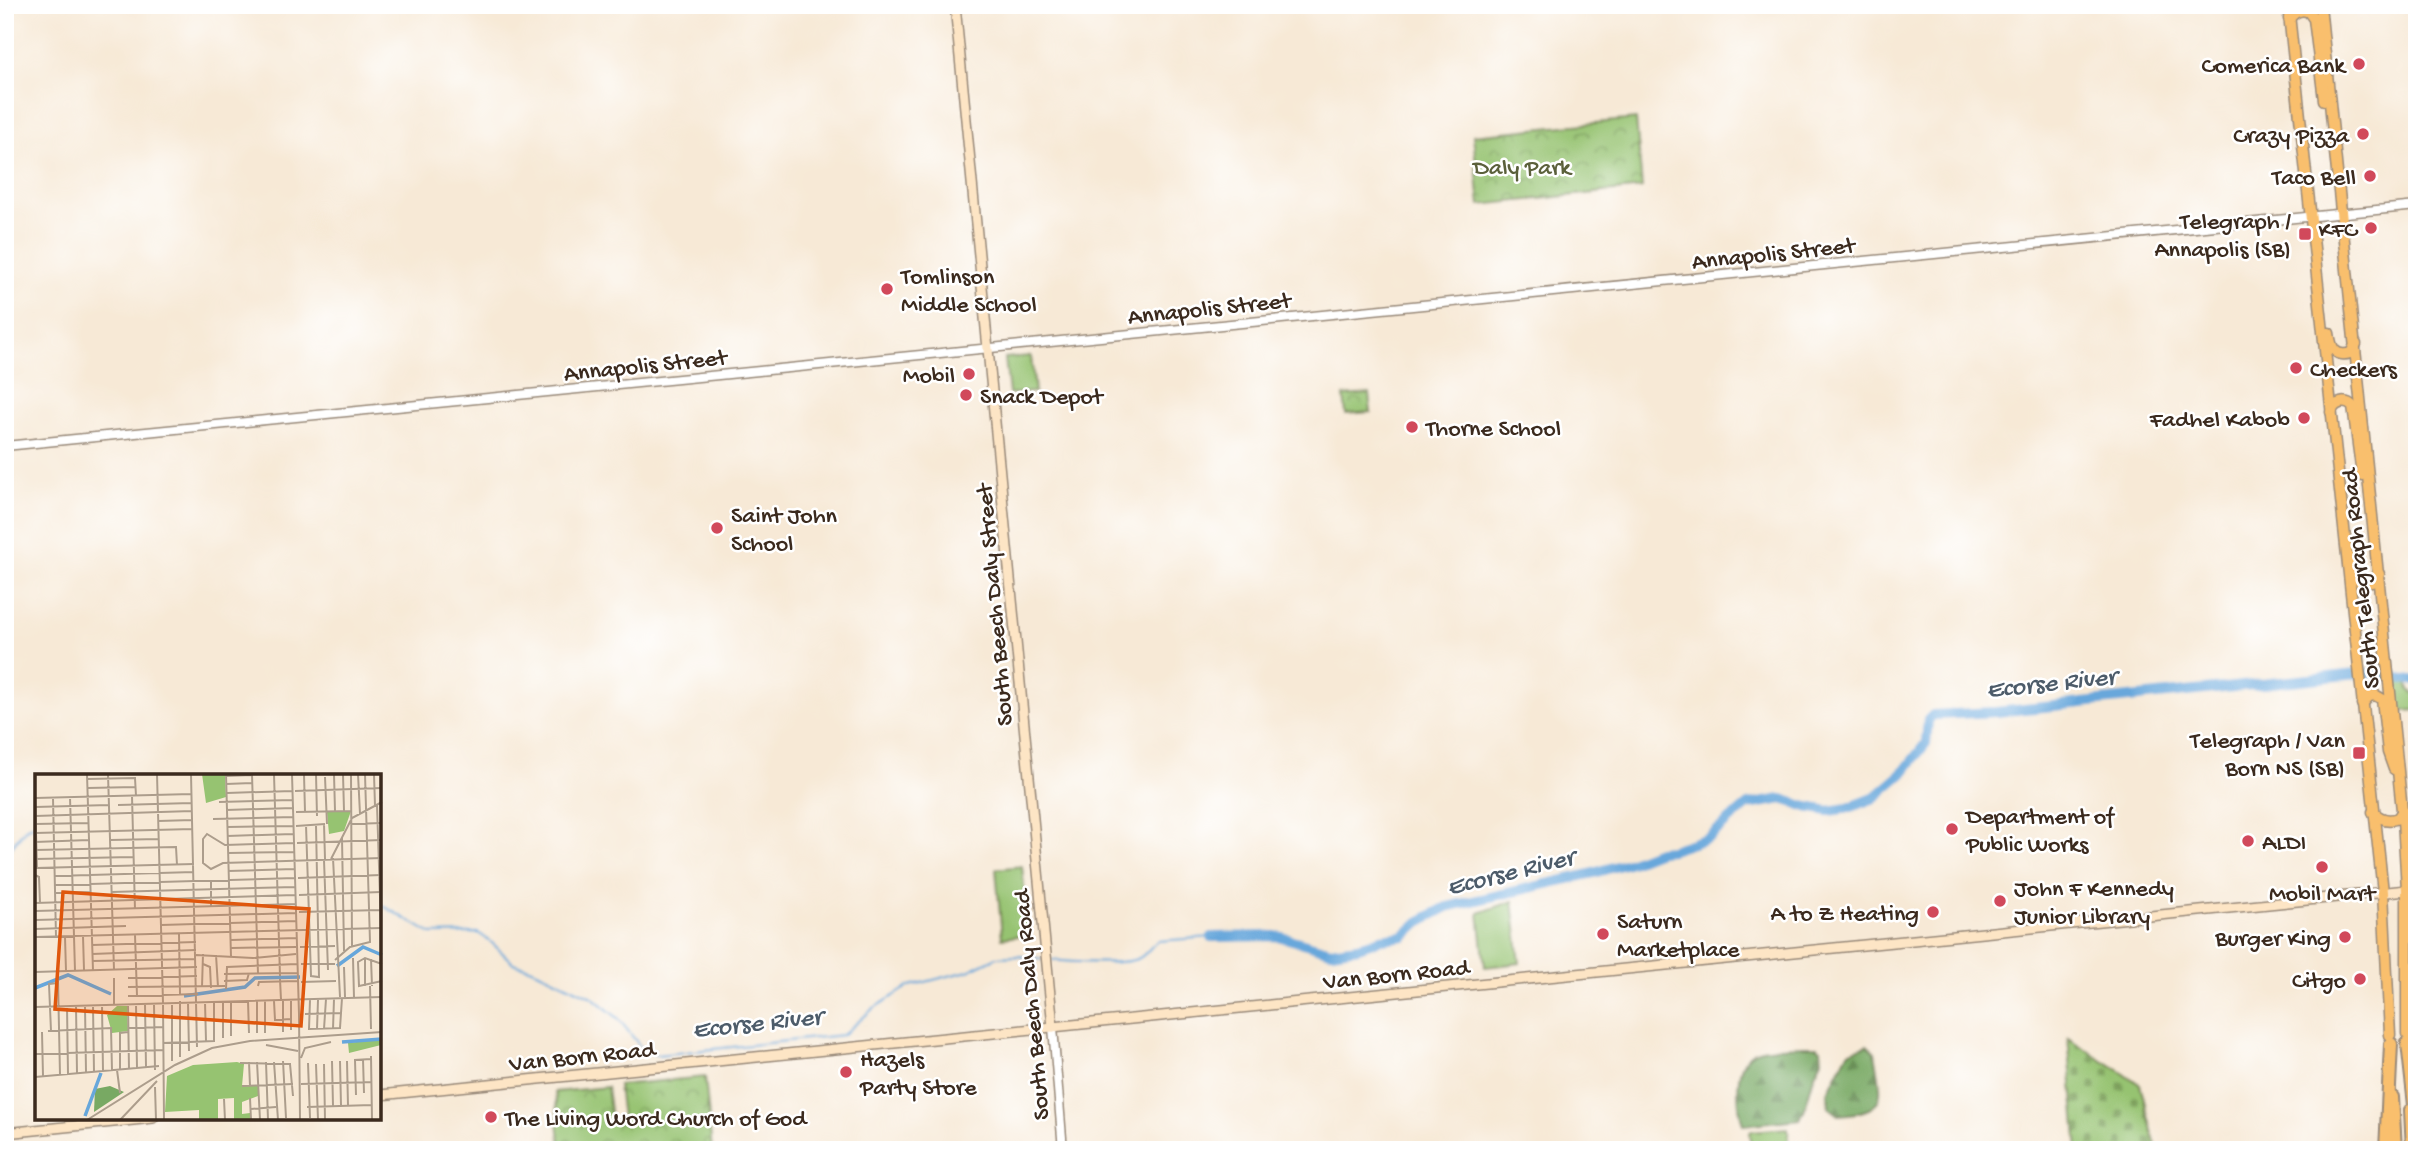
<svg xmlns="http://www.w3.org/2000/svg" width="2422" height="1155" font-family="'Gochi Hand',sans-serif">
<defs>
<pattern id="forest-firs" width="22" height="20" patternUnits="userSpaceOnUse" patternTransform="scale(1.75)"><rect width="22" height="20" fill="#78a963"/><path d="M5 1l3.5 6h-7zM16 11l3.5 6h-7z" fill="#648a51"/></pattern>
<pattern id="cemetery-stones" width="16" height="16" patternUnits="userSpaceOnUse" patternTransform="scale(1.75)"><rect width="16" height="16" fill="#96c371"/><path d="M2 7V4a2 2 0 0 1 4 0v3zM10 15v-3a2 2 0 0 1 4 0v3z" fill="#7c9f5c"/></pattern>
<pattern id="park-crowns" width="20" height="18" patternUnits="userSpaceOnUse" patternTransform="scale(1.75)"><rect width="20" height="18" fill="#96c371"/><path d="M2 6a3 3 0 1 1 6 0M12 15a3 3 0 1 1 6 0" fill="none" stroke="#7c9f5c"/></pattern>
</defs>
<rect width="100%" height="100%" fill="#fff"/>
<filter id="ink" filterUnits="userSpaceOnUse"><feTurbulence type="fractalNoise" baseFrequency=".0143" numOctaves="2"/><feDisplacementMap in="SourceGraphic" scale="14" xChannelSelector="R" yChannelSelector="G"/><feConvolveMatrix kernelMatrix="1 2 1 2 8 2 1 2 1" color-interpolation-filters="sRGB"/></filter>
<filter id="wash" filterUnits="userSpaceOnUse"><feTurbulence type="fractalNoise" baseFrequency=".00686" numOctaves="4" result="noise"/><feDisplacementMap in="SourceGraphic" scale="28" xChannelSelector="R" yChannelSelector="G"/><feGaussianBlur stdDeviation="1.57" result="paint"/><feColorMatrix in="noise" values="0 0 0 0 0 0 0 0 0 0 0 0 0 0 0 0 0 1.4 0 .05"/><feComposite in="paint" operator="in"/></filter>
<g filter="url(#wash)">
<rect width="100%" height="100%" fill="#f7e9d6"/>
<!-- grass -->
<g fill="#96c371" stroke="#687648" stroke-width="2">
<polygon points="1031,356 1035,392 1009,394 1005,358"/>
<polygon points="2395,680 2407,681 2409,690 2417,695 2417,710 2403,711 2402,713 2399,711"/>
<polygon points="1022,866 1029,935 1002,938 996,869"/>
<polygon points="1513,901 1520,963 1485,967 1479,913"/>
<polygon points="1788,1128 1790,1150 1752,1150 1750,1131"/>
</g>
<!-- forest -->
<g fill="url(#forest-firs)" stroke="#5a6a40" stroke-width="2">
<path d="M1867 1045 1875 1052C1881 1096 1892 1111 1838 1115L1829 1108 1828 1092 1848 1052Z"/>
<path d="M1802 1046H1817L1821 1049 1822 1060 1814 1076 1805 1108 1800 1119 1743 1125C1737 1104 1732 1058 1758 1050 1771 1046 1788 1047 1802 1046Z"/>
</g>
<!-- cemetery -->
<polygon fill="url(#cemetery-stones)" stroke="#687648" stroke-width="2" points="2068,1038 2140,1084 2157,1150 2078,1150"/>
<!-- park -->
<g fill="url(#park-crowns)" stroke="#687648" stroke-width="2">
<polygon points="1636,119 1642,188 1480,205 1473,135"/>
<polygon points="1369,394 1371,412 1346,414 1344,396"/>
<polygon points="705,1077 712,1150 561,1150 555,1092 607,1087 611,1119 622,1118 618,1085"/>
</g>
<g fill="none" stroke-linecap="round" stroke-linejoin="round">
<!-- stream -->
<g stroke="#67a7db" stroke-width="2">
<polyline points="5,854 27,827 37,823"/>
<polyline points="380,904 432,934 478,933 490,941 513,963 533,969 592,997 618,1018 643,1050 657,1055 843,1035 874,1008 910,986 968,971 997,957 1018,956 1043,959"/>
<path d="M1052 960C1069 962 1122 965 1137 959 1146 956 1150 946 1158 941L1212 937"/>
</g>
<!-- river -->
<polyline stroke="#67a7db" stroke-width="10" points="1212,937 1278,936 1331,951 1358,947 1381,939 1404,936 1419,922 1447,907 1590,874 1631,862 1659,851 1671,850 1708,838 1748,805 1782,799 1807,807 1829,811 1848,808 1874,798 1902,774 1926,743 1928,720 1933,715 1996,712 2366,673 2417,681"/>
</g>
</g>
<g filter="url(#ink)">
<g fill="none" stroke-linecap="round" stroke-linejoin="round">
<defs>
<g id="tertiary">
<polyline points="5,446 2417,206"/>
<polyline points="1053,1027 1063,1150"/>
</g>
<g id="secondary">
<polyline points="955,5 1053,1027"/>
<polyline points="380,1095 2417,889"/>
<polyline points="5,1133 153,1118"/>
</g>
<g id="primary">
<polyline points="2288,5 2383,892 2390,1035"/>
<polyline points="2320,5 2403,820 2407,890 2407,1034"/>
<path d="M2289 19C2294 12 2301 8 2309 12L2314 19 2324 100"/>
<path d="M2329 333C2331 347 2334 358 2351 353L2356 344"/>
<path d="M2331 412C2335 402 2346 399 2353 407L2362 475"/>
<polyline points="2353,562 2354,574 2361,583 2372,582 2379,574"/>
<polyline points="2362,704 2369,696 2375,695 2382,699 2388,752 2394,769"/>
<path d="M2373 812C2380 819 2388 822 2398 818L2402 812"/>
</g>
<g id="trunk">
<polyline points="2393,1097 2396,1150"/>
<polyline points="2410,1110 2412,1150"/>
</g>
<g id="motorway">
<polyline points="2408,1043 2417,1123"/>
<polyline points="2386,1150 2391,1044"/>
</g>
</defs>
<!-- tertiary casing -->
<use href="#tertiary" stroke="#998a7a" stroke-width="11"/>
<!-- secondary casing -->
<use href="#secondary" stroke="#998a7a" stroke-width="12"/>
<!-- primary casing -->
<use href="#primary" stroke="#998a7a" stroke-width="13"/>
<!-- trunk casing -->
<use href="#trunk" stroke="#998a7a" stroke-width="14"/>
<!-- motorway casing -->
<use href="#motorway" stroke="#998a7a" stroke-width="16"/>
<!-- tertiary -->
<use href="#tertiary" stroke="#fff" stroke-width="8"/>
<!-- secondary -->
<use href="#secondary" stroke="#fde5c5" stroke-width="9"/>
<!-- primary -->
<use href="#primary" stroke="#f9bf6d" stroke-width="10"/>
<!-- trunk -->
<use href="#trunk" stroke="#f9bf6d" stroke-width="10"/>
<!-- motorway -->
<use href="#motorway" stroke="#f9bf6d" stroke-width="12"/>
</g>
</g>
<!-- markers -->
<g fill="#d1495b" stroke="#fff" stroke-width="2.5">
<circle cx="2359" cy="64" r="7"/>
<circle cx="2363" cy="134" r="7"/>
<circle cx="2370" cy="176" r="7"/>
<circle cx="2371" cy="228" r="7"/>
<rect x="2298" y="227" width="14" height="14" rx="3.5"/>
<circle cx="887" cy="289" r="7"/>
<circle cx="2296" cy="368" r="7"/>
<circle cx="969" cy="374" r="7"/>
<circle cx="966" cy="395" r="7"/>
<circle cx="2304" cy="418" r="7"/>
<circle cx="1412" cy="427" r="7"/>
<circle cx="717" cy="528" r="7"/>
<rect x="2352" y="746" width="14" height="14" rx="3.5"/>
<circle cx="1952" cy="829" r="7"/>
<circle cx="2248" cy="841" r="7"/>
<circle cx="2322" cy="867" r="7"/>
<circle cx="2000" cy="901" r="7"/>
<circle cx="1933" cy="912" r="7"/>
<circle cx="1603" cy="934" r="7"/>
<circle cx="2345" cy="937" r="7"/>
<circle cx="2360" cy="979" r="7"/>
<circle cx="846" cy="1072" r="7"/>
<circle cx="491" cy="1117" r="7"/>
</g>
<g text-anchor="middle" stroke-width="5" stroke-linejoin="round" paint-order="stroke">
<!-- poi labels -->
<g font-size="24" fill="#3b2a1e" stroke="#fff" text-anchor="end">
<text x="2345" y="72">Comerica Bank</text>
<text x="2349" y="142">Crazy Pizza</text>
<text x="2356" y="184">Taco Bell</text>
<text x="2291" y="228">Telegraph /<tspan x="2291" dy="28">Annapolis (SB)</tspan></text>
<text x="2357" y="236">KFC</text>
<text x="901" y="283" text-anchor="start">Tomlinson<tspan x="901" dy="28">Middle School</tspan></text>
<text x="2310" y="376" text-anchor="start">Checkers</text>
<text x="955" y="382">Mobil</text>
<text x="980" y="403" text-anchor="start">Snack Depot</text>
<text x="2290" y="426">Fadhel Kabob</text>
<text x="1426" y="435" text-anchor="start">Thorne School</text>
<text x="731" y="522" text-anchor="start">Saint John<tspan x="731" dy="28">School</tspan></text>
<text x="2345" y="747">Telegraph / Van<tspan x="2345" dy="28">Born NS (SB)</tspan></text>
<text x="1966" y="823" text-anchor="start">Department of<tspan x="1966" dy="28">Public Works</tspan></text>
<text x="2262" y="849" text-anchor="start">ALDI</text>
<text x="2014" y="895" text-anchor="start">John F Kennedy<tspan x="2014" dy="28">Junior Library</tspan></text>
<text x="2322" y="900" text-anchor="middle">Mobil Mart</text>
<text x="1919" y="920">A to Z Heating</text>
<text x="1617" y="928" text-anchor="start">Saturn<tspan x="1617" dy="28">Marketplace</tspan></text>
<text x="2331" y="945">Burger King</text>
<text x="2346" y="987">Citgo</text>
<text x="860" y="1066" text-anchor="start">Hazels<tspan x="860" dy="28">Party Store</tspan></text>
<text x="505" y="1125" text-anchor="start">The Living Word Church of God</text>
</g>
<!-- park labels -->
<g font-size="24" fill="#5b603b" stroke="#fff">
<text x="1522" y="174">Daly Park</text>
</g>
<!-- street labels -->
<g font-size="24" fill="#3b2a1e" stroke="#fff">
<text transform="translate(1773 252) rotate(-6)" y="8">Annapolis Street</text>
<text transform="translate(1209 307) rotate(-6)" y="8">Annapolis Street</text>
<text transform="translate(645 364) rotate(-6)" y="8">Annapolis Street</text>
<text transform="translate(2359 579) rotate(-96)" y="8">South Telegraph Road</text>
<text transform="translate(993 605) rotate(-95)" y="8">South Beech Daly Street</text>
<text transform="translate(1396 973) rotate(-6)" y="8">Van Born Road</text>
<text transform="translate(1030 1005) rotate(-95)" y="8">South Beech Daly Road</text>
<text transform="translate(582 1055) rotate(-6)" y="8">Van Born Road</text>
</g>
<!-- water labels -->
<g font-size="26" font-style="italic" fill="#4d5c6a" stroke="#fff">
<text transform="translate(2051 681) rotate(-6)" y="9">Ecorse River</text>
<text transform="translate(1510 870) rotate(-14)" y="9">Ecorse River</text>
<text transform="translate(757 1021) rotate(-6)" y="9">Ecorse River</text>
</g>
</g>
<!-- overview -->
<g transform="translate(35 774)">
<rect width="346" height="346" fill="#f7e9d6"/>
<path d="M316 37 309 57 294 60 292 38ZM346 265V271L314 279 313 269ZM202 288 209 290 207 312H223V322L207 328V340L215 339 216 345 199 346V324L183 325V346H164V336L130 338 132 302 158 291Z" fill="#96c371"/>
<path d="M75 312 89 318 59 338 60 315Z" fill="#78a963"/>
<path d="M167 0H190L191 23 171 29ZM82 232H92L93 257 77 259 72 241Z" fill="#96c371"/>
<path fill="none" stroke="#67a7db" stroke-width="3.5" d="M302 192 328 173 347 181M0 214 33 201 76 220M149 222 210 213 220 204 265 203M307 268 347 265M50 342 66 299"/>
<path fill="none" stroke="#ac9d8c" stroke-width="2" d="M52 0 58 197M73 0 79 196M122 0 128 229M156 0 162 273M191 0 196 183M217 0 223 200M239 0 245 202M257 0 264 240M269 0 270 38M281 0 282 42M299 0 300 37M308 0 309 37M316 0 317 172M323 0 325 40M339 0 340 32M191 2 217 1M290 3 292 50M52 5 100 4 101 22M191 10 217 9M52 14 101 13M260 17 347 14M192 19 257 17M97 22 100 136M35 23 40 197M0 24 157 20M0 24 2 94M18 24 21 163M184 28 257 26M83 31 157 29M342 31 346 154M0 33 74 31M191 36 258 34M261 38 317 37M0 42 157 37M178 45 258 43M123 47 158 46M0 50 53 49M289 50 290 85M316 50 347 49M271 51 276 202 284 203 281 51M261 52 290 50M192 53 258 52M0 59 158 55M192 62 258 60M307 64 309 177M75 66 124 65M0 68 54 66M259 69 190 71 172 60 168 65V89L176 95 188 89 347 84M262 69 347 66M0 76 141 73 142 91M193 79 259 78M298 84 305 223M0 85 98 83M296 85 317 44 347 28M289 86 293 196M0 94 159 90M193 97 259 95M0 101 4 103 5 129M20 102 159 98M263 104 346 101M176 106V132M20 111 260 104M76 118 260 113M21 119 55 118M264 121 346 118M0 129 260 121M0 137 261 130M264 138 346 136M0 146 261 139M126 151 261 147M0 155 91 152M144 160 145 220M100 161 102 222M48 162 49 196M0 163 347 154M30 163 31 197M196 166 262 164M57 171 161 168M265 173 300 172M196 174 261 173M57 180 161 176M161 181 218 184 261 180M181 181 183 213M318 184 319 224M330 184V212M336 185 337 212M300 186 315 173 335 168 330 0M57 187 161 185M168 190 175 193 176 214M266 190H300M347 190 330 184 323 188 324 212 347 207M309 193 310 223M0 198 162 193M189 200 262 199M79 204V230M93 204 162 202M245 205 246 226M23 207 25 301M189 207 212 206 214 199M266 208 301 207M223 212 224 208 263 207M335 212 336 255M93 213 190 212M167 213 168 180M191 215 192 193 262 190M93 222 163 220M275 226 274 255 305 254 307 224M196 227V262M213 227 214 259M222 227V259M230 227V259M239 227 240 246 256 245M170 228 171 267M188 228V264M128 229 129 346M137 229V287M153 229 154 277M101 230 102 294M110 230 111 293M119 230 120 296M67 231 68 297M93 231 94 295M32 232 33 300M41 232 42 299M50 232 51 298M58 232 59 298M0 233 347 223M264 240 265 346M270 240 306 239M93 254 128 253M282 255 283 226M289 255 291 225M298 255 299 225M256 256V226M13 257 76 254 77 296M16 257 14 210 23 209M7 258 8 302M248 258V227M128 269 179 267V228M231 271 263 277M0 280 128 276M336 282 337 346M145 283V227M266 284 270 274 296 268M328 285 329 319M248 287 251 344M297 287 298 332M305 287 306 332M312 287 313 332M214 288 215 312M222 288 225 346M231 288 233 346M239 288 243 346M205 289 255 290 258 322M273 289 275 344M281 290 283 346M289 290 290 346M85 295V259L93 258M82 296 85 319M0 303 124 292M266 310 337 308M207 312 258 310M120 313 121 346M321 321 320 286 336 285M215 324 216 346M189 325 190 346M272 333 337 331M216 335 241 333M52 346 140 291 177 274 215 267 347 258M85 346 122 307"/>
<path fill="#df570d" fill-opacity="0.15" stroke="#df570d" stroke-width="3.5" d="M28 118 274 135 266 252 20 235Z"/>
<rect width="346" height="346" fill="none" stroke="#3b2a1e" stroke-width="3.5"/>
</g>
<!-- margin -->
<rect width="2422" height="1155" fill="none" stroke="#fff" stroke-width="28"/>
</svg>
